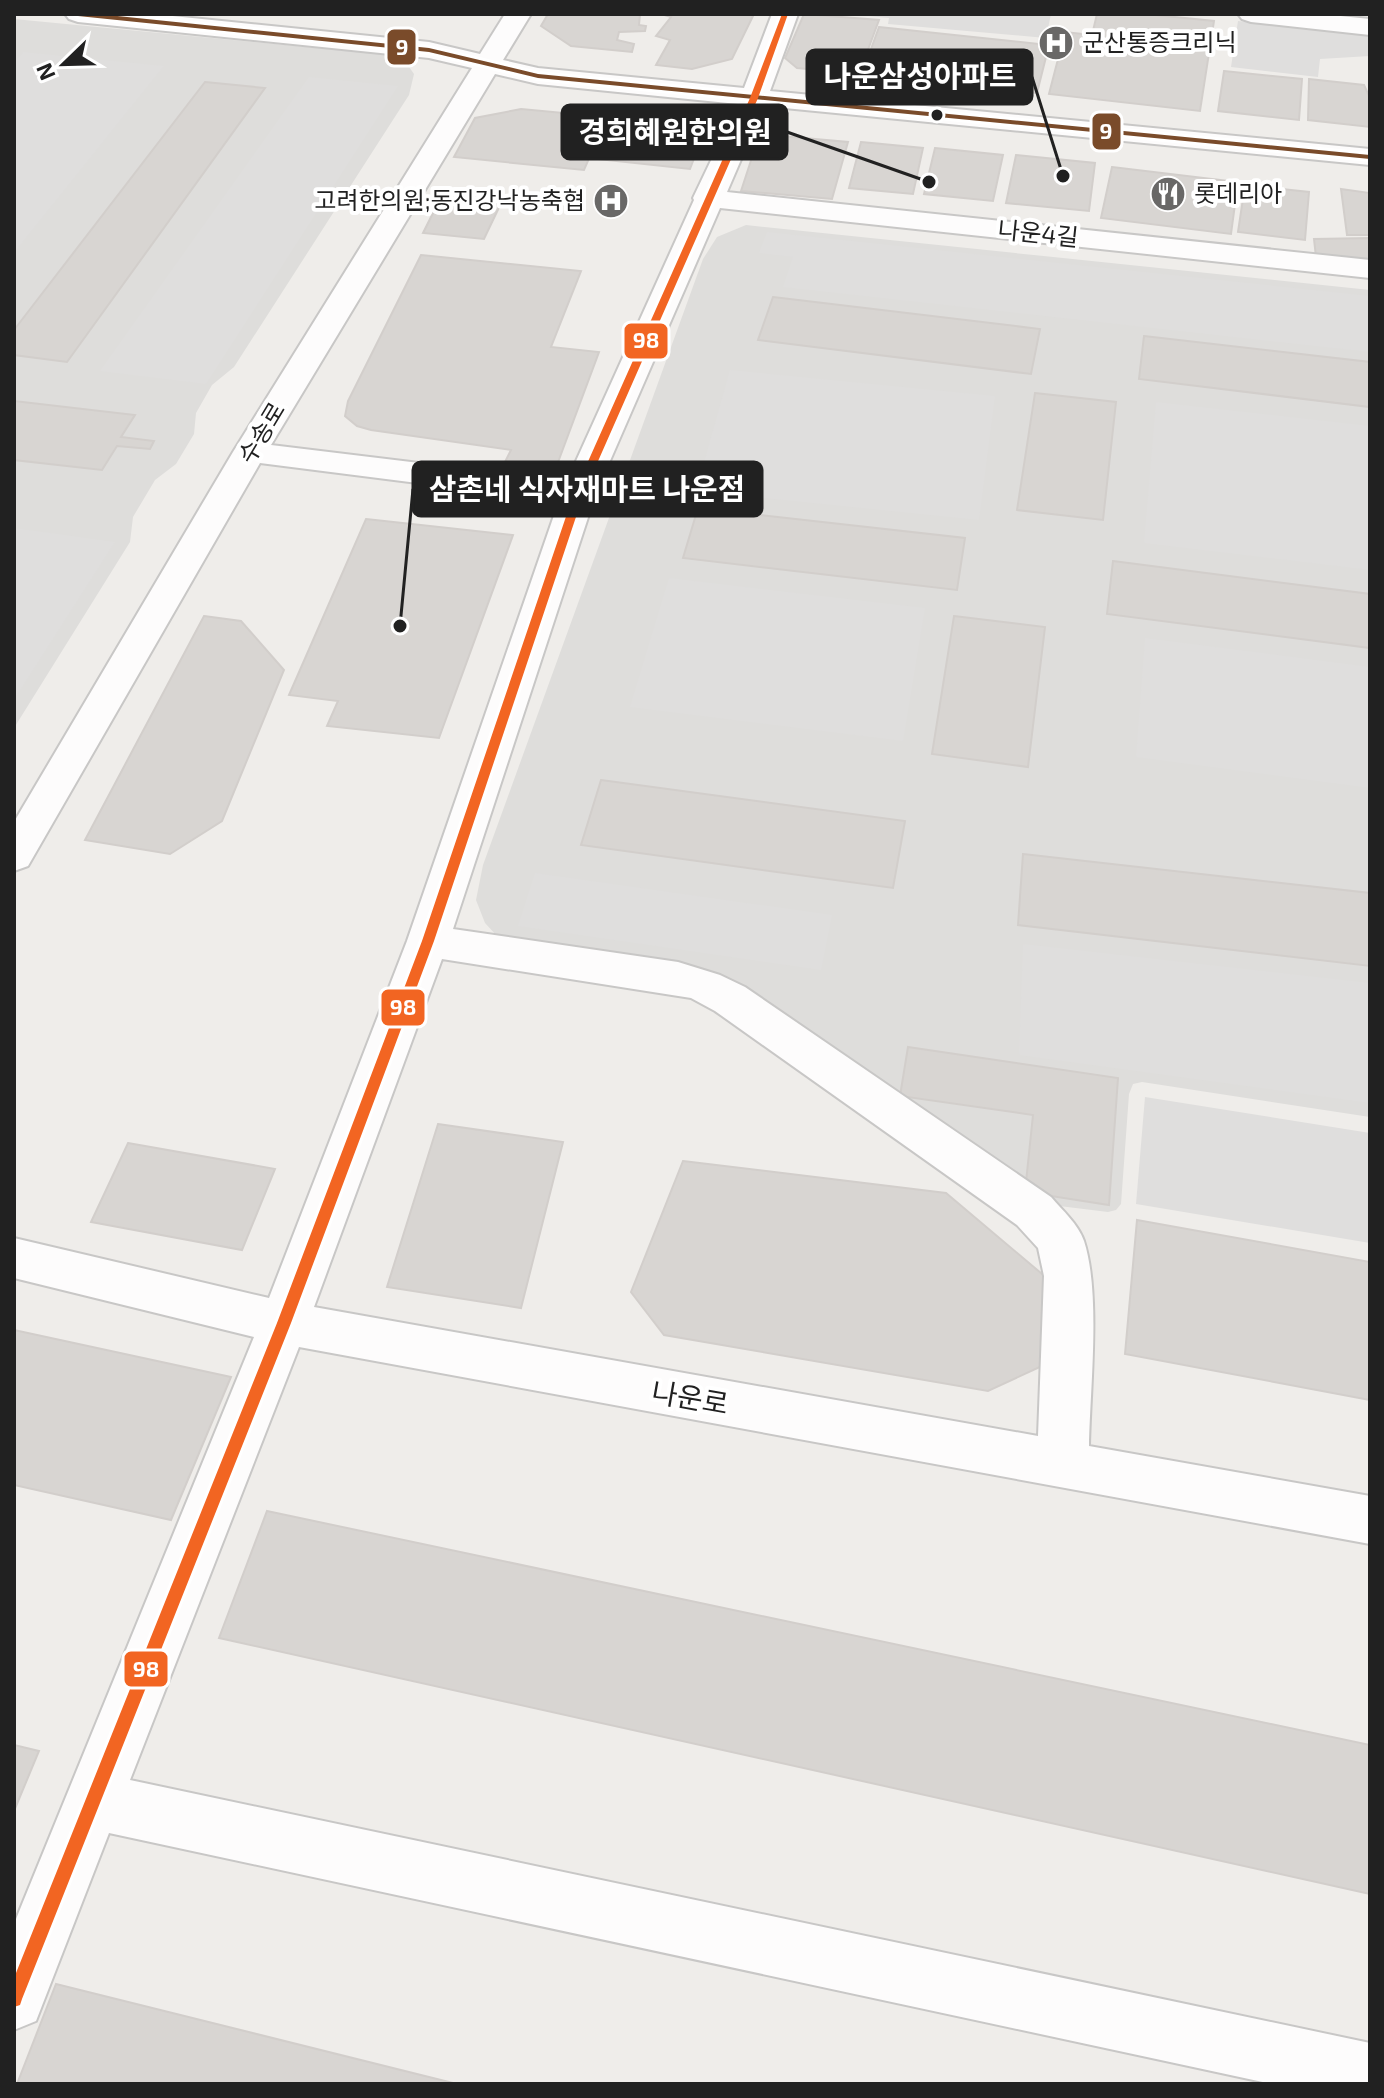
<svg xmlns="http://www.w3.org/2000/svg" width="1384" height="2098" font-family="'Exo 2','Noto Sans KR',sans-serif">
<rect width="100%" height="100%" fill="#efedea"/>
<!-- residential -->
<g fill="#dedddb">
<polygon points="14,19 379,54 395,57 407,64 414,74 409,95 234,367 212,385 196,413 194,434 176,464 155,480 133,517 130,542 14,728"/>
<polygon points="746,225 1370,290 1370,1117 1142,1082 1133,1084 1129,1094 1121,1204 1116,1210 1108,1212 1043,1204 768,1012 497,936 485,923 476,900 483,865 703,259 717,237"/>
</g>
<!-- parking -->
<g fill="#dfdedd">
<polygon points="848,14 1051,14 1046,38 888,24 889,18"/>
<polygon points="1238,21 1370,36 1370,56 1320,59 1318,77 1231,67"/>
<polygon points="23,52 164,66 14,253 14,62"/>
<polygon points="309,77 398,86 206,384 100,371"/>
<polygon points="767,232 1370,296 1370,352 783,287 793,257 759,253"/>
<polygon points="730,370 995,396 979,520 696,491"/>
<polygon points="1156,402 1370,426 1370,570 1144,543"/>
<polygon points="14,528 115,542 14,700"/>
<polygon points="669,578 925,608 903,741 630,707"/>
<polygon points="1145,638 1370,667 1370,788 1136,757"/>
<polygon points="535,873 832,915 821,970 518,926"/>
<polygon points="1023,944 1370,983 1370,1103 1019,1055"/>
<polygon points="1145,1097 1370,1133 1370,1243 1136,1204"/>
</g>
<!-- building -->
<g fill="#d8d5d2" stroke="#d2cecb" stroke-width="2">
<polygon points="548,14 640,14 639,25 646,26 645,31 619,32 617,40 634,44 632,52 571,46 541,26"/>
<polygon points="661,14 754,14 732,59 692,69 656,65 670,40 656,36 671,17"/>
<polygon points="804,14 879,20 859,74 797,68 785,58"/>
<polygon points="1097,14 1145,14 1214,21 1200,111 1049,94 1065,32 1092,35"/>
<polygon points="879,27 1049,45 1037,93 862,74"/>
<polygon points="1224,71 1302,79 1299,120 1218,111"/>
<polygon points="1309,79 1364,85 1370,98 1370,127 1308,120"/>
<polygon points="205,82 265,88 67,362 14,355 14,330"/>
<polygon points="521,109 607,117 584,170 454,157 475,118"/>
<polygon points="618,115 691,122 704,132 690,169 597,159"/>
<polygon points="781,136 848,142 832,199 741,191 757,142"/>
<polygon points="861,142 923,148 913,194 849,188"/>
<polygon points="935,148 1003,155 993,201 924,194"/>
<polygon points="1016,155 1095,163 1089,211 1006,203"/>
<polygon points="1112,167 1238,182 1231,234 1101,218"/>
<polygon points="1245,185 1309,192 1305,240 1238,232"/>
<polygon points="1341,189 1370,193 1370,235 1347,235"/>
<polygon points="444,191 504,197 484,239 423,233"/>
<polygon points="1370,238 1370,262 1316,257 1314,239"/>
<polygon points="421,255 581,271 551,347 599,352 554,473 502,468 511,450 371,430 357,426 345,416 348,401"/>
<polygon points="773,297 1040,329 1031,374 758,340"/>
<polygon points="1144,336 1370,362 1370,407 1139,379"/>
<polygon points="1035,393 1116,402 1103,520 1017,510"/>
<polygon points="14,401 135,415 121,437 154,441 150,449 117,446 102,470 14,460"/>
<polygon points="698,508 965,538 957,590 683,558"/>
<polygon points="366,519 513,535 439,738 327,726 338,701 289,695"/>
<polygon points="1113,561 1370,594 1370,648 1107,614"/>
<polygon points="204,616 241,621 284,670 222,821 170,854 85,840"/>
<polygon points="954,616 1045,627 1028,767 932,754"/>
<polygon points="601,780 905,821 893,888 581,845"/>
<polygon points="1023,854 1370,893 1370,966 1018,925"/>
<polygon points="908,1047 1118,1078 1109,1205 1025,1192 1033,1115 900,1096"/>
<polygon points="438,1124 563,1142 521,1308 387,1287"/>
<polygon points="128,1143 275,1169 242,1250 91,1222"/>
<polygon points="683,1161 946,1193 1048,1279 1044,1365 988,1391 664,1335 631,1292"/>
<polygon points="1137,1220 1370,1262 1370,1400 1125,1354"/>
<polygon points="14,1330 231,1377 171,1520 14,1485"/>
<polygon points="267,1511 1370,1745 1370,1894 219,1638"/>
<polygon points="14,1745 39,1751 14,1811"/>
<polygon points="56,1984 457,2084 17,2084"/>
</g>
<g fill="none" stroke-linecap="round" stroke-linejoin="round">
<defs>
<g id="minor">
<path d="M65 14H153L429 42 480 54 505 14H531L503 60 538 68 744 88 772 14H798L770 91 1370 149V165L764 106 727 192 1370 260V278L720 208 596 493 453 929 678 962 720 975 745 987 1051 1197C1063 1211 1078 1224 1084 1241 1101 1293 1090 1389 1089 1446L1370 1496V1544L299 1347 130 1780 1370 2043V2084H1272L109 1833 36 2021 14 2030V1924L254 1337 14 1278V1238L269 1298 407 941 559 501 260 463 28 866 14 871V822L233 452 472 68 429 58 78 22 69 19ZM495 74 538 84 738 104 693 198 694 200 567 481 271 445ZM442 959 691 998 715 1011 1017 1225 1038 1248 1044 1276 1038 1436 314 1307Z"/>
<polygon points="1238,14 1321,14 1370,19 1370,35 1251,22 1242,19"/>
</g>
</defs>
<!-- minor casing -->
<use href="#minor" stroke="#c8c7c6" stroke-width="4"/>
<!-- minor -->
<use href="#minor" fill="#fdfcfc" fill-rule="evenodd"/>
<defs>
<polygon id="bus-1" points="75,14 98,14 429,48 538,74 1370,155 1370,159 538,78 429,52 78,16"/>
<polygon id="bus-2" points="782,14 788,14 758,98 584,493 434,941 291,1323 22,1999 20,2005 14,2007 14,1978 277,1323 422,941 574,493 750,98"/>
</defs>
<!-- bus-1 casing -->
<use href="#bus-1" stroke="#fff" stroke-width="6"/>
<!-- bus-2 casing -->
<use href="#bus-2" stroke="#fff" stroke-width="6"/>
<!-- bus-1 -->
<use href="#bus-1" fill="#7a4b2a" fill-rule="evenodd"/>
<!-- bus-2 -->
<use href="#bus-2" fill="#f26522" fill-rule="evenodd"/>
</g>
<!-- icons -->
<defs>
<symbol id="hospital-disc" viewBox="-11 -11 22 22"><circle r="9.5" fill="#696867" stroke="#fff"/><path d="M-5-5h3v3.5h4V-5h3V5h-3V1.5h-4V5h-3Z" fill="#fff"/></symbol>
<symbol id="restaurant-disc" viewBox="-11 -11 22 22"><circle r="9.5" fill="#696867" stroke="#fff"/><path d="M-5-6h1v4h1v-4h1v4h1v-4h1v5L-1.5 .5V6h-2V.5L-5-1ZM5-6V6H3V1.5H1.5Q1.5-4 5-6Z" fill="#fff"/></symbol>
</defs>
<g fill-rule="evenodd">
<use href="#hospital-disc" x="1036" y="23" width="40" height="40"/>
<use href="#restaurant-disc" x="1148" y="174" width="40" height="40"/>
<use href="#hospital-disc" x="591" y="181" width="40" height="40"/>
</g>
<!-- markers -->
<circle fill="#212121" stroke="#fff" stroke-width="3" cx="937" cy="115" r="7"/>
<g text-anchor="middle" stroke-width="8" stroke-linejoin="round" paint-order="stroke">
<!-- far-poi labels -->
<g font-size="24" fill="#212121" stroke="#fff" text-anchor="start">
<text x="1082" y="51">군산통증크리닉</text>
<text x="1194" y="202">롯데리아</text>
<text x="585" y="209" text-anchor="end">고려한의원;동진강낙농축협</text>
</g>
<!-- far-street labels -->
<g font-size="24" fill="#212121" stroke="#fff">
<text transform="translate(1038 234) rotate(6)" y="8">나운4길</text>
<text transform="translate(262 433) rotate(-59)" y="8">수송로</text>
</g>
<!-- street labels -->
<g font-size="28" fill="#212121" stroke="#fff">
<text transform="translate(690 1398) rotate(10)" y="10">나운로</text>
</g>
</g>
<!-- callouts -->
<path fill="none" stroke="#212121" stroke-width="3" d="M1063 176L1032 77M929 182L787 132M400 626L413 489"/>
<g fill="#212121" stroke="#fff" stroke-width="3">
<circle cx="1063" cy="176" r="8"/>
<circle cx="929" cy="182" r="8"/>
<circle cx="400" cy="626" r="8"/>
</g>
<g fill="#212121" stroke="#212121" stroke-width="3">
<rect x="807" y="50" width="225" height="54" rx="8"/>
<rect x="562" y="105" width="225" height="54" rx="8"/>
<rect x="413" y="462" width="349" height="54" rx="8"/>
</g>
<g font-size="30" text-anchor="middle" font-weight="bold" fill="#fff">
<text x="920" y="87">나운삼성아파트</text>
<text x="675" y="143">경희혜원한의원</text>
<text x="587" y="500">삼촌네 식자재마트 나운점</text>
</g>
<g stroke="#fff" stroke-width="3">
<rect x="386" y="28" width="31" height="38" rx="8" fill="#7a4b2a"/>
<rect x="1091" y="112" width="31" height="39" rx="8" fill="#7a4b2a"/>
<rect x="623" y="322" width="46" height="38" rx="8" fill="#f26522"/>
<rect x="380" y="988" width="46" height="39" rx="8" fill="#f26522"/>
<rect x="123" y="1650" width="46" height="38" rx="8" fill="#f26522"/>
</g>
<g font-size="22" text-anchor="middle" font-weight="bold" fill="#fff">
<text x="402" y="55">9</text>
<text x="1106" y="139">9</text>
<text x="646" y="348">98</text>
<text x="403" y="1015">98</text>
<text x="146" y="1677">98</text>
</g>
<!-- border -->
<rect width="1384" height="2098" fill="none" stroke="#212121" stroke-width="32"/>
<!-- north arrow -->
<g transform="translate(64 64) rotate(247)" stroke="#ffffff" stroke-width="6" paint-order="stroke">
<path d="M0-6L14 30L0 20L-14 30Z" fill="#212121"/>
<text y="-12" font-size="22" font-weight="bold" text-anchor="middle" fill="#212121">N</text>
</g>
</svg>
